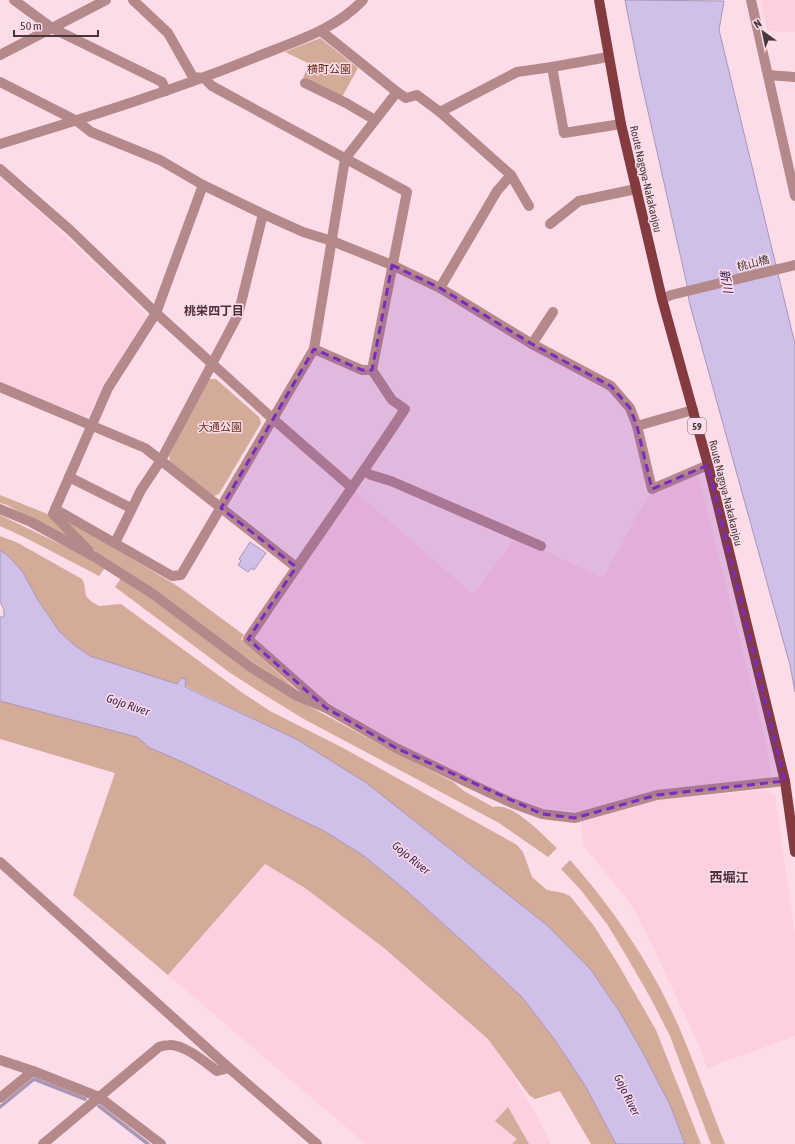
<svg xmlns="http://www.w3.org/2000/svg" width="795" height="1144" font-family="'Asap Condensed','Noto Sans JP',sans-serif">
<rect width="100%" height="100%" fill="#fbdce8"/>
<!-- built -->
<g fill="#fecfe1">
<polygon points="761,0 795,0 795,32 767,31"/>
<polygon points="0,179 43,215 145,313 146,319 104,383 89,415 84,417 0,382"/>
<polygon points="698,474 768,751 771,775 768,779 582,812 544,808 513,798 401,745 313,693 258,643 256,632 355,491 473,594 516,537 603,578 647,497 655,492"/>
<polygon points="765,790 775,795 795,937 795,1036 707,1068 699,1045 644,928 629,901 583,845 581,822 658,800"/>
<polygon points="265,864 305,888 384,948 488,1039 511,1072 538,1118 551,1144 366,1144 168,975"/>
</g>
<!-- green -->
<g fill="#d4aa98">
<polygon points="320,38 358,68 342,97 303,77 310,64 285,52"/>
<polygon points="207,379 216,379 259,417 261,423 219,494 214,496 170,463 169,456"/>
<polygon points="0,495 50,515 80,545 7,505 0,503"/>
<polygon points="0,515 89,558 105,568 99,576 24,537 0,526"/>
<polygon points="62,517 179,587 244,635 241,639 300,693 242,655 97,553"/>
<polygon points="0,536 18,543 82,579 84,583 86,596 92,602 99,606 121,604 244,694 270,711 345,749 517,845 523,852 532,877 547,890 563,893 570,896 594,926 618,964 656,1030 701,1144 685,1144 670,1105 642,1051 619,1011 591,970 548,926 365,782 296,739 185,686 186,680 182,678 177,684 90,656 73,644 59,631 38,600 22,571 6,554 0,551"/>
<path d="M121 578 150 597 242 667 290 696 388 749 453 782 464 791 493 807C514 802 543 836 557 848L548 857 499 823 302 718 260 692 229 672 115 587Z"/>
<polygon points="0,701 137,737 150,748 185,763 326,832 364,856 408,892 470,948 522,997 555,1040 586,1087 616,1144 591,1144 560,1091 535,1099 529,1095 488,1039 384,948 305,888 265,864 168,975 73,895 115,773 0,739"/>
<path d="M570 860C613 908 652 966 678 1025 695 1064 709 1104 725 1144H711L670 1036 650 997 627 957 607 924 580 889 561 869Z"/>
<polygon points="508,1107 529,1144 512,1144 517,1139 495,1121"/>
</g>
<!-- water -->
<g fill="#d0c0e9" stroke="#a797b5">
<polygon points="625,0 724,1 719,30 795,344 795,692 790,665 771,597 689,301 687,285 640,76"/>
<polygon points="250,542 266,553 254,570 251,568 248,572 238,565 241,561 239,559"/>
<polygon points="0,551 6,554 22,571 38,600 59,631 73,644 90,656 177,684 182,678 186,679 185,687 296,739 365,782 548,926 591,970 619,1011 642,1051 670,1105 685,1144 616,1144 586,1087 555,1040 522,997 470,948 408,892 364,856 326,832 185,763 150,748 137,737 0,701 0,617 4,617 4,610 0,601"/>
</g>
<g fill="none" stroke-linecap="round" stroke-linejoin="round">
<!-- stream -->
<g stroke="#a797b5" stroke-width="3.5">
<polyline points="99,1106 148,1144"/>
<polyline points="0,1107 34,1079 85,1099"/>
</g>
<!-- minor -->
<g stroke="#b58989" stroke-width="10">
<polyline points="14,0 52,28 162,82 166,91"/>
<path d="M133 0 168 33 193 77 204 78 212 86 407 192 372 370 392 400 405 409C354 487 299 562 248 639L326 708"/>
<polyline points="751,0 795,196"/>
<polyline points="321,31 397,92 406,98 417,95 440,112 511,175 497,191 440,288"/>
<polyline points="0,55 106,0"/>
<polyline points="552,67 564,133 621,124"/>
<polyline points="768,75 795,77"/>
<polyline points="0,82 77,121 91,132 160,160 203,185 263,214 303,232 332,241 392,265 440,288 532,344 611,386 630,408 637,426 652,489 708,465"/>
<polyline points="305,83 346,103 375,120"/>
<polyline points="440,112 517,72 552,67 608,57"/>
<path d="M0 144C88 117 175 90 261 55 296 41 336 29 363 0"/>
<polyline points="0,169 70,230 156,313 273,419 351,487"/>
<polyline points="511,175 529,206"/>
<polyline points="550,224 579,201 636,189"/>
<polyline points="662,299 671,295 795,265"/>
<polyline points="532,344 553,312"/>
<polyline points="314,349 362,370 372,370"/>
<polyline points="0,387 145,448 296,567"/>
<polyline points="637,426 693,410"/>
<polyline points="364,471 371,475 391,481 541,546"/>
<polyline points="69,477 131,508"/>
<polyline points="0,509 31,522 95,557 153,594 249,666 297,696 326,708 396,748 473,785 512,803 542,814 575,818 657,795 785,781"/>
<polyline points="55,509 172,576 181,575 314,349 345,159 397,92"/>
<polyline points="115,543 141,490 161,460 238,315 263,214"/>
<polyline points="89,551 53,514 108,388 156,313 203,185"/>
<polyline points="0,862 229,1068 317,1144"/>
<polyline points="0,1060 33,1071 99,1097 161,1144"/>
<polyline points="0,1098 33,1071"/>
<path d="M43 1144 159 1047C162 1046 166 1045 169 1045 184 1044 205 1062 217 1071L229 1068"/>
</g>
<!-- major -->
<polyline stroke="#843b3f" stroke-width="10" points="599,0 621,124 662,299 708,465 785,781 795,852"/>
</g>
<!-- marked area -->
<path fill="#7b2cbf" fill-opacity="0.2" stroke="#7b2cbf" stroke-width="3" stroke-dasharray="8 5" stroke-linejoin="round" d="M392 265 440 288 532 344 611 386 630 408 637 426 652 489 708 465 785 781 657 795 575 818 542 814 396 748 326 708 248 639 296 567 221 508 314 349 362 370H372Z"/>
<g text-anchor="middle" stroke-width="3" stroke-linejoin="round" paint-order="stroke">
<!-- shield labels -->
<rect fill="#fbdce8" stroke="#7c6870" stroke-width="1" x="688" y="418" width="18" height="16" rx="3"/>
<g font-size="10" font-weight="bold" fill="#46373d">
<text x="697" y="430">59</text>
</g>
<!-- park labels -->
<g font-size="11" fill="#693017" stroke="#fbdce8">
<text x="329" y="73">横町公園</text>
<text x="220" y="431">大通公園</text>
</g>
<!-- street labels -->
<g font-size="11" fill="#46373d" stroke="#fbdce8">
<text transform="translate(646 179) rotate(77)" y="4">Route Nagoya-Nakakanjou</text>
<text transform="translate(753 263) rotate(-14)" y="4">桃山橋</text>
<text transform="translate(726 493) rotate(76)" y="4">Route Nagoya-Nakakanjou</text>
</g>
<!-- water labels -->
<g font-size="12" font-style="italic" fill="#371f51" stroke="#fbdce8">
<text transform="translate(726 281) rotate(80)" y="4">新川</text>
<text transform="translate(128 705) rotate(19)" y="4">Gojo River</text>
<text transform="translate(411 858) rotate(39)" y="4">Gojo River</text>
<text transform="translate(627 1095) rotate(64)" y="4">Gojo River</text>
</g>
<!-- neighbourhood labels -->
<g font-size="12" font-weight="bold" fill="#4f313e" stroke="#fbdce8">
<text x="214" y="315">桃栄四丁目</text>
</g>
<!-- quarter labels -->
<g font-size="13" font-weight="bold" fill="#4f313e" stroke="#fbdce8">
<text x="729" y="882">西堀江</text>
</g>
</g>
<!-- north arrow -->
<g transform="translate(763 32) rotate(327)" stroke="#fbdce8" stroke-width="3" paint-order="stroke">
<path d="M0-3L7 15L0 10L-7 15Z" fill="#46373d"/>
<text y="-6" font-size="11" font-weight="bold" text-anchor="middle" fill="#46373d">N</text>
</g>
<!-- scale -->
<path d="M14 30v6h84v-6" fill="none" stroke="#46373d" stroke-width="2"/>
<text x="20" y="30" font-size="12" fill="#46373d" stroke="#fbdce8" stroke-width="3" paint-order="stroke">50 m</text>
</svg>
